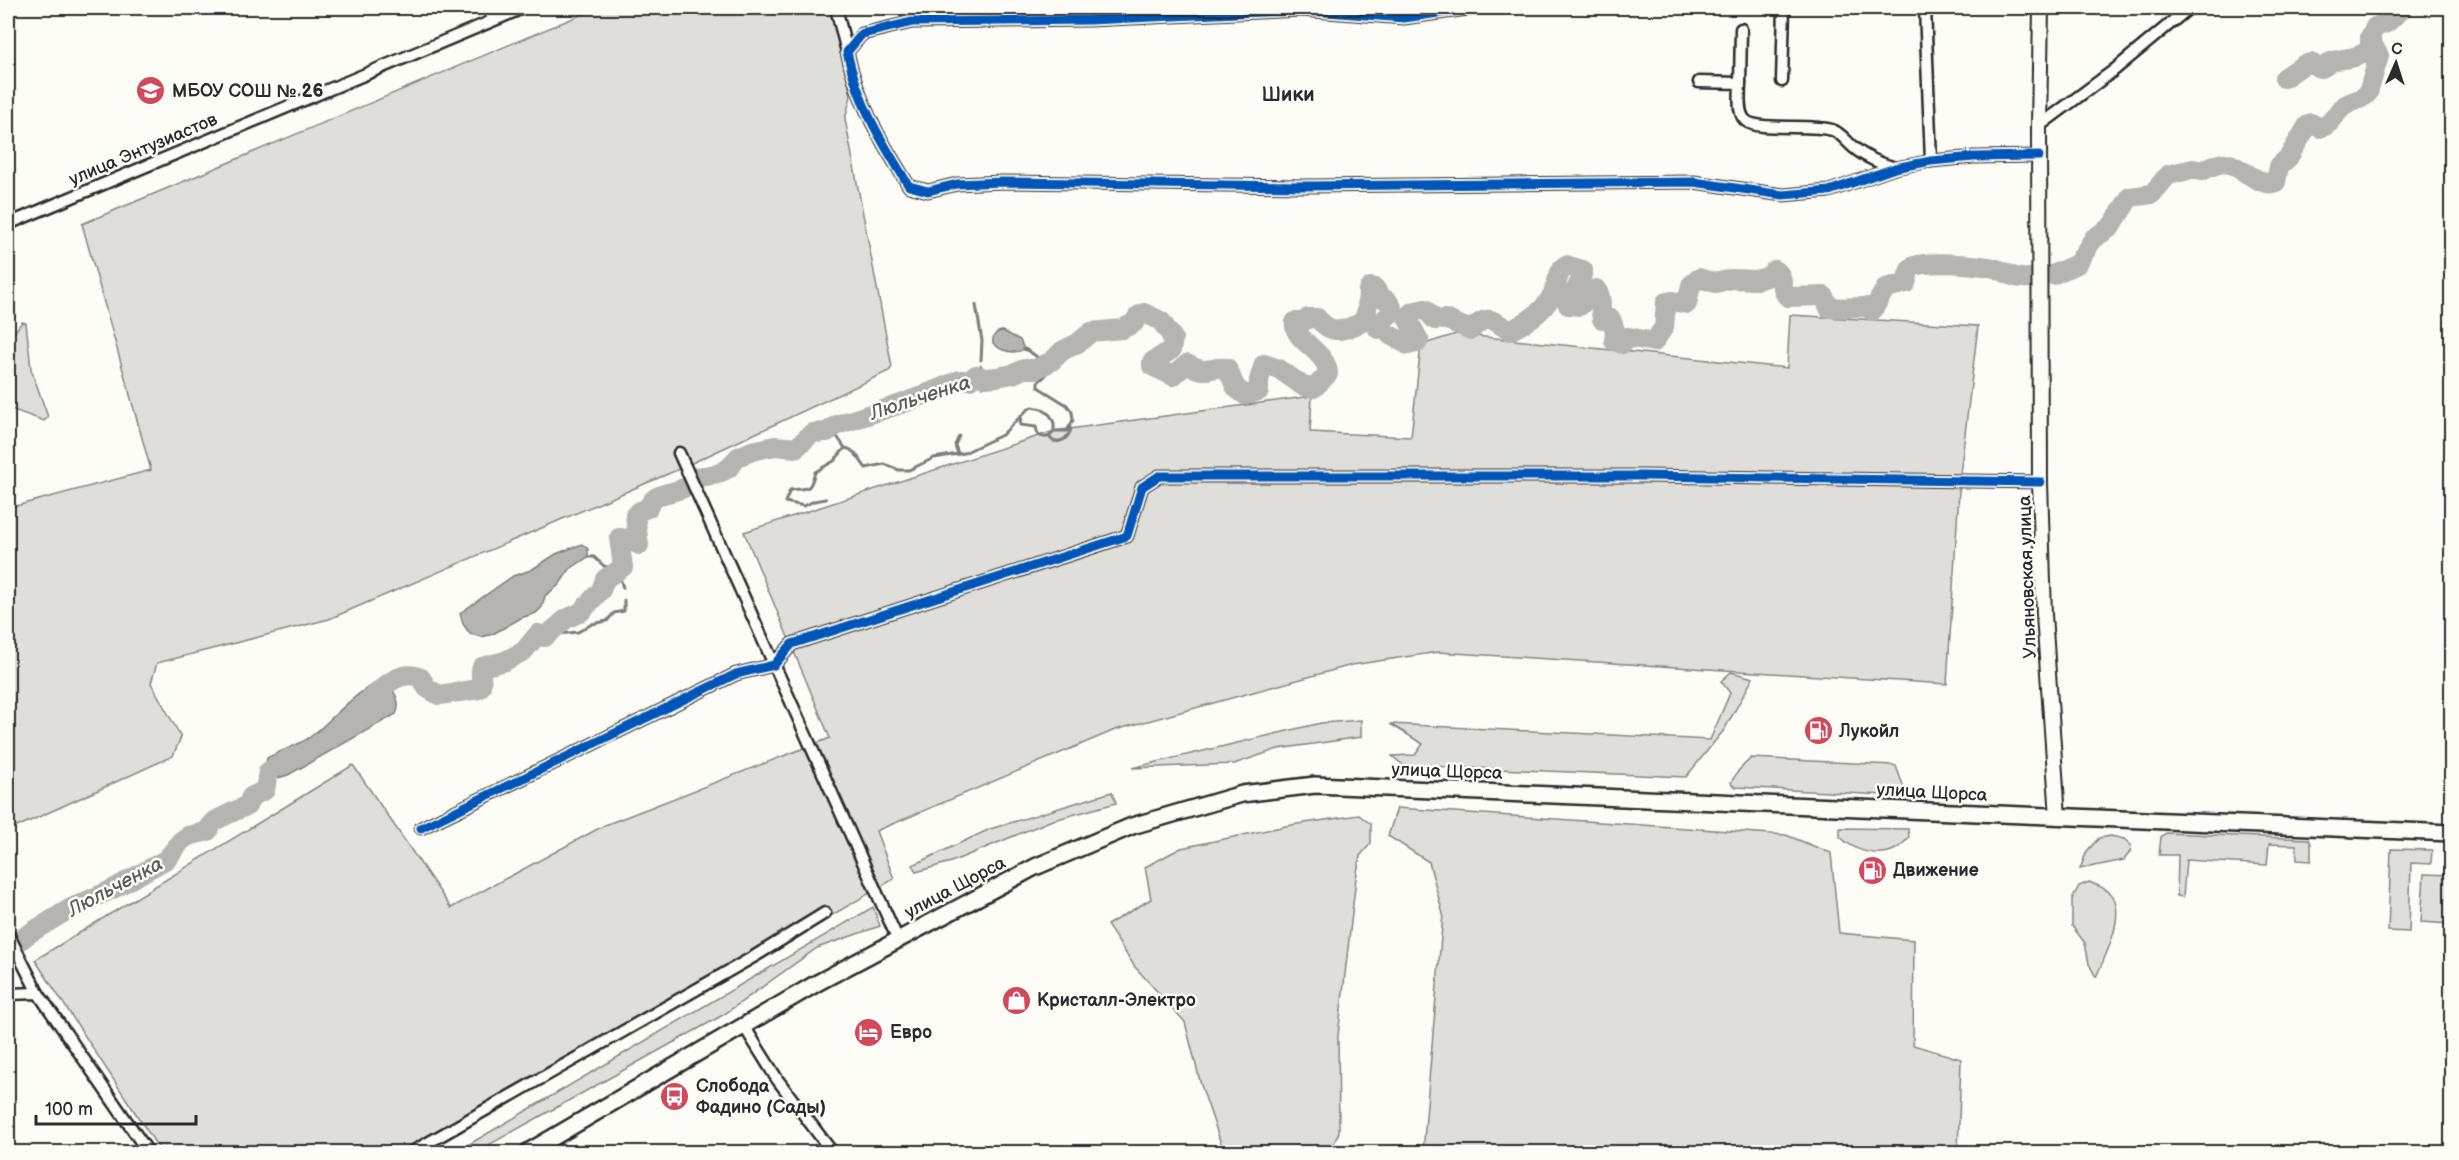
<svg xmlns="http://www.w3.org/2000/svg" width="2459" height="1160" font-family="'Balsamiq Sans',sans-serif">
<rect width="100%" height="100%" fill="#fdfcf7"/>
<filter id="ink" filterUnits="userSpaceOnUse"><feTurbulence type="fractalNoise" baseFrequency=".0167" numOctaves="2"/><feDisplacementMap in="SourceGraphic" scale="12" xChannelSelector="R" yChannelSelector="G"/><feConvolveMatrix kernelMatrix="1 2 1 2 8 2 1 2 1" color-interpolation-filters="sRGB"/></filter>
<g filter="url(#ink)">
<!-- green -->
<g fill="#dfdeda" stroke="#858482" stroke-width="1.5">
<polygon points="597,8 833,8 851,96 845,119 892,367 889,371 677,470 329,619 157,663 151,683 181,737 173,756 8,831 8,508 151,470 82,224"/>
<polygon points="1790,315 1978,326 1960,475 1947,684 1438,652 1352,665 1115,730 876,831 894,879 426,1152 161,1152 35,960 353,765 451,908 605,825 830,738 744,532 1054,431 1069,429 1312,396 1310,432 1411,437 1421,345 1456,334 1787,368"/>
<polygon points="22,322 26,323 31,369 48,417 44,421 8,408 8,340"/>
<polygon points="1731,672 1753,678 1724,730 1686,777 1403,765 1392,756 1415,755 1423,744 1390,724 1710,740 1730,693 1721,681"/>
<polygon points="1361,720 1361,737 1278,749 1234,764 1132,768 1321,723"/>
<polygon points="1751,758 1893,765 1896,766 1906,793 1903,796 1736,787 1732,785 1731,782 1739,770"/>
<polygon points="1112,792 1116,803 1050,821 951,862 916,872 913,865 990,829"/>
<polygon points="1397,808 1786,835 1831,853 1839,933 1914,940 1913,1045 1961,1059 1958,1152 1423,1152 1443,914 1429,862 1388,836"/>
<polygon points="1359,815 1371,824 1371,843 1360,856 1356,878 1338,1036 1339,1132 1330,1152 1224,1152 1201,1085 1185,1022 1135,967 1107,925 1151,899 1145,867 1181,848 1291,825"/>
<path d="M1840 828 1908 829 1909 837C1891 862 1859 855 1840 837Z"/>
<polygon points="2166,833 2309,839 2311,844 2311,861 2297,860 2296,845 2269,844 2267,865 2186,860 2183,897 2177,896 2178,855 2159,855 2161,837"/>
<polygon points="2111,836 2124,839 2131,845 2130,852 2124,860 2080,869 2087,851 2099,838"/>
<polygon points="2391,849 2432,850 2431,864 2411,863 2409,932 2388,931"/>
<polygon points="2424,874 2451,875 2451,924 2421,922"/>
<path d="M2089 882C2097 885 2109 889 2113 896 2125 918 2105 957 2096 977L2089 964 2085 943 2072 926V899L2079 886Z"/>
<polygon points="873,907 880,926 817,948 723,1015 476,1152 456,1152"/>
</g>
<!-- water -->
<g fill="#b5b4b1" stroke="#7e7d7b" stroke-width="1.5">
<path d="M1003 331 1020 340 1024 349C1015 355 1000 351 993 343 992 336 996 331 1003 331Z"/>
<polygon points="582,544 588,549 588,557 570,569 559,585 545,596 542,607 536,613 521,618 493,634 482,637 470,634 463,624 460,613 513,576 531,570 556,554"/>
<path d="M384 682C394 688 402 703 396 714L288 775 278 778 270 774 266 763 267 758C281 750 297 746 310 737 329 724 360 684 384 682Z"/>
</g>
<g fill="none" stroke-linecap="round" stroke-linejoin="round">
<!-- stream -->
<g stroke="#7e7d7b" stroke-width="3">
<polyline points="976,305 982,341 981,360"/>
<polyline points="980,376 981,366"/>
<path d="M1021 417 1020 425 1036 427 1038 435C1045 439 1050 438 1054 431"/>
<path d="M1049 437 1053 441C1063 443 1068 438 1071 429"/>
<path d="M845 448C855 449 860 461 866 468L884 464 899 470H909L934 458 964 453 1002 435 1027 410 1032 407 1042 409 1050 415 1054 423V431H1067L1073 420 1072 412 1067 405 1038 387V382L1045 376 1048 364C1039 361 1035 353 1024 349"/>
<polyline points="958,454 955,445 959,436"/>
<path d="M826 499 814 501 804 506 785 502 790 490C809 487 809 493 815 472L834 461 845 448 836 435 834 427"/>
<polyline points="588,557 594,557 604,566 618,571 623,588"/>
<polyline points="548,635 578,632 592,624 607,621 614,613 624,611 624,600"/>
</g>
<!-- river -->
<g stroke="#b5b4b1" stroke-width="20">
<path d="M2284 78 2303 65 2311 63C2314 64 2317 67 2320 68 2325 69 2328 62 2333 61 2349 57 2355 60 2370 49V37L2375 27 2387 23 2403 8"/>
<path d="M2052 275 2077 264 2094 238 2111 227 2130 197 2152 194 2168 175 2193 169 2202 171C2209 167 2216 164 2224 163 2237 162 2261 190 2276 182L2279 166 2288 158 2308 125 2311 123 2320 128C2333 124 2334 114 2344 106 2352 100 2362 101 2368 93L2379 56 2372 43"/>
<path d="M1390 335 1408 345 1417 343 1419 340 1407 318 1412 312 1425 309 1435 320 1445 319 1471 330C1487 313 1493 320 1510 331 1525 323 1544 312 1552 295 1556 286 1558 276 1562 268L1566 265 1583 270C1581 286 1572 292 1568 305L1580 306 1596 289C1604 299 1599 307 1602 319H1611L1615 330 1614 341 1622 344 1628 337 1654 342 1664 327 1666 302 1672 301 1687 304 1691 285 1699 278 1715 283 1732 279 1756 280 1767 277 1775 270C1786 276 1779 290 1788 297L1824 296 1829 308 1867 307 1872 311 1886 288 1906 283C1908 277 1908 268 1914 266 1931 261 1976 264 1994 268 2007 272 2014 280 2029 278"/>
<path d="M698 477 718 474 729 468 738 457 752 451 775 446 796 448 812 433 827 432 837 425 904 403 960 380H970L976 375 985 378 997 377 1013 374 1024 369H1036L1052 361 1062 351 1078 343 1091 332 1122 329 1134 323 1138 316 1144 313 1161 321 1173 338 1171 350 1152 362V366L1173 376 1187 364C1208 376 1209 366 1227 368L1236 388 1245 395 1259 391V380L1264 364 1279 369 1303 386 1314 388 1328 374C1328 351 1292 341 1295 322H1303L1308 318H1317C1334 337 1342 330 1363 322L1367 310 1368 290 1371 287 1375 288 1381 297 1388 301 1392 307 1390 314 1378 325V329"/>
<path d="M369 700C384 687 400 668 421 678L427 688 439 695 479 689C485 682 478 674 482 667L505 661 524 651 538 634 545 637 566 619 581 612 601 590 605 579 623 567 619 538 629 539 639 545 635 515 640 511 648 508C654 491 671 495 686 487"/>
<path d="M17 943 27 935 71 908 113 889 167 859 181 841 188 836 208 831C210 829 210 826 212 823 215 820 243 807 247 806L251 797 265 790 268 772 290 758"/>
</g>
<defs>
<g id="minor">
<polyline points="488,8 494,20"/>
<polyline points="836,8 847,52"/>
<path d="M1474 8 1404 18 1302 10 1090 20 912 22 862 34 847 52C859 106 880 139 909 186L928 191 957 184 1002 182 1305 186 1694 182 1783 195 1829 191 1895 168 1931 161 1974 157 2039 156"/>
<polyline points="1925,8 1931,161"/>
<polyline points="1782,81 1784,8"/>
<path d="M1699 82 1740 83C1740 94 1737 112 1745 120 1756 132 1812 123 1832 130 1840 132 1847 142 1853 147 1866 158 1880 163 1895 168"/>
<polyline points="1740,83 1741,29"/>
<polyline points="2039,126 2113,71 2189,8"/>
<polyline points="8,224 523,8"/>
<polyline points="679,453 898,940"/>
<polyline points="421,828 736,674 774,665 792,644 1127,536 1142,487 1159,476 1645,476 2040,482"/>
<polyline points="8,934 38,993 148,1152"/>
<polyline points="8,994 38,993"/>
<polyline points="744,1026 777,1079 832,1152"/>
<polyline points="412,1152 755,956 825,913"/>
</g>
<polyline id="secondary" points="2041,8 2039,126 2040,482 2044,615 2058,817"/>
<polyline id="primary" points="528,1152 817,983 1035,867 1132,826 1242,794 1315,785 2452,833"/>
</defs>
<!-- minor casing -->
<use href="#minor" stroke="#2b2b2b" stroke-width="15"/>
<!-- secondary casing -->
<use href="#secondary" stroke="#2b2b2b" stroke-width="18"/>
<!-- primary casing -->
<use href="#primary" stroke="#2b2b2b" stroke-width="20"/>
<!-- minor -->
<use href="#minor" stroke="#fdfcf7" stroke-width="10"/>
<!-- secondary -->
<use href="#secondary" stroke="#fdfcf7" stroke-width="14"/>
<!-- primary -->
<use href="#primary" stroke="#fdfcf7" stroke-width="15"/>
<defs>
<g id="cycleway">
<path d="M1474 8 1404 18 1302 10 1090 20 912 22 862 34 847 52C859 106 880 139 909 186L928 191 957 184 1002 182 1305 186 1694 182 1783 195 1829 191 1895 168 1931 161 1974 157 2039 156"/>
<polyline points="421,828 736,674 774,665 792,644 1127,536 1142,487 1159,476 1645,476 2040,482"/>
</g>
</defs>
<!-- cycleway casing -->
<use href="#cycleway" stroke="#fdfcf7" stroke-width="13"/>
<!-- cycleway -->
<use href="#cycleway" stroke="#0057b8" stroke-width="9"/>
</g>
</g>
<!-- icons -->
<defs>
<symbol id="school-disc" viewBox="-11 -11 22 22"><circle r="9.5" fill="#d1495b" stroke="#fdfcf7"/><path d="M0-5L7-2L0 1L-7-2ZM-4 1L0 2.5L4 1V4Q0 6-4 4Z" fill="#fff"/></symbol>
<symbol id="fuel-disc" viewBox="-11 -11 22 22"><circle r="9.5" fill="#d1495b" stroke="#fdfcf7"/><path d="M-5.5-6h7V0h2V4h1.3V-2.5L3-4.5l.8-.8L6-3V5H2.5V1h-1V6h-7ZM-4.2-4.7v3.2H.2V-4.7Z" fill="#fff"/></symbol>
<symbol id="shop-disc" viewBox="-11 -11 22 22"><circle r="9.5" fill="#d1495b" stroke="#fdfcf7"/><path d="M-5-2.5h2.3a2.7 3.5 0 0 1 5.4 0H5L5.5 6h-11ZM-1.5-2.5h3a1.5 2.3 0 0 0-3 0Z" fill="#fff"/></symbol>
<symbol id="hotel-disc" viewBox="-11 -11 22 22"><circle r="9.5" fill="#d1495b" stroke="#fdfcf7"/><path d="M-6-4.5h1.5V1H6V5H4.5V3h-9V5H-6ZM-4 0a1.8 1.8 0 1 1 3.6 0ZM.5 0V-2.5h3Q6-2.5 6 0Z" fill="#fff"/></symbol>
<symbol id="bus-disc" viewBox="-11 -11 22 22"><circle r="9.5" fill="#d1495b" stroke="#fdfcf7"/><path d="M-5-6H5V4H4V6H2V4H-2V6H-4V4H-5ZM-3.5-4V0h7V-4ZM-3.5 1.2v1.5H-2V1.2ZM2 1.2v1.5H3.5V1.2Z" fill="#fff"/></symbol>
</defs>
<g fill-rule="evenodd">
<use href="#school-disc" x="134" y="74" width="33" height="33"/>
<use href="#fuel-disc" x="1802" y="714" width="33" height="33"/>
<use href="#fuel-disc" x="1856" y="854" width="33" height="33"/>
<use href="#shop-disc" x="1000" y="984" width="33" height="33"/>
<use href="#hotel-disc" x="852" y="1016" width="33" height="33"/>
<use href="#bus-disc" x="658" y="1080" width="33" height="33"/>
</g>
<g text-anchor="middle" stroke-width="5" stroke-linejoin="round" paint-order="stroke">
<!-- poi labels -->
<g font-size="18" font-weight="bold" fill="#2b2b2b" stroke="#fdfcf7" text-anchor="start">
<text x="172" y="97">МБОУ СОШ № 26</text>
<text x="1839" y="737">Лукойл</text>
<text x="1893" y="876">Движение</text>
<text x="1037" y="1006">Кристалл-Электро</text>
<text x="890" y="1038">Евро</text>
<text x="696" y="1092">Слобода<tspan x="696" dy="21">Фадино (Сады)</tspan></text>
</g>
<!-- street labels -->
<g font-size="18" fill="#2b2b2b" stroke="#fdfcf7">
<text transform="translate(143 149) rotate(-23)" y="6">улица Энтузиастов</text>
<text transform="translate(2027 577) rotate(-92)" y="6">Ульяновская улица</text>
<text transform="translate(1447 771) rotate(2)" y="6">улица Щорса</text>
<text transform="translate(1932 792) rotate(3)" y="6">улица Щорса</text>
<text transform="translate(955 887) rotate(-28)" y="6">улица Щорса</text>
</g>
<!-- neighbourhood labels -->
<g font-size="20" font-weight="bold" fill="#2b2b2b" stroke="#fdfcf7">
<text x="1288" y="101">Шики</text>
</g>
<!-- water labels -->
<g font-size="20" font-style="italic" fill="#5b5b5a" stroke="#fdfcf7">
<text transform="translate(920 397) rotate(-18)" y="7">Люльченка</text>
<text transform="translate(115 886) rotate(-28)" y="7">Люльченка</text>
</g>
</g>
<!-- margin -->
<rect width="2459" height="1160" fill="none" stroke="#fdfcf7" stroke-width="30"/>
<rect x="15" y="15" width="2429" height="1130" fill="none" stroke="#2b2b2b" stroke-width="2" filter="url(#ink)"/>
<!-- north arrow -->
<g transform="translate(2396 63) rotate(3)" stroke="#fdfcf7" stroke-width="4.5" paint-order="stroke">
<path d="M0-4.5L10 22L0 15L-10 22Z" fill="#2b2b2b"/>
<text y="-9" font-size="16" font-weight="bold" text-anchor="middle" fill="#2b2b2b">С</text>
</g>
<!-- scale -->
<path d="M36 1115v9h160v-9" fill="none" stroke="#2b2b2b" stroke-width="3"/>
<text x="45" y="1115" font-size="18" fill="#2b2b2b" stroke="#fdfcf7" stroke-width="4.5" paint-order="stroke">100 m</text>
</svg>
